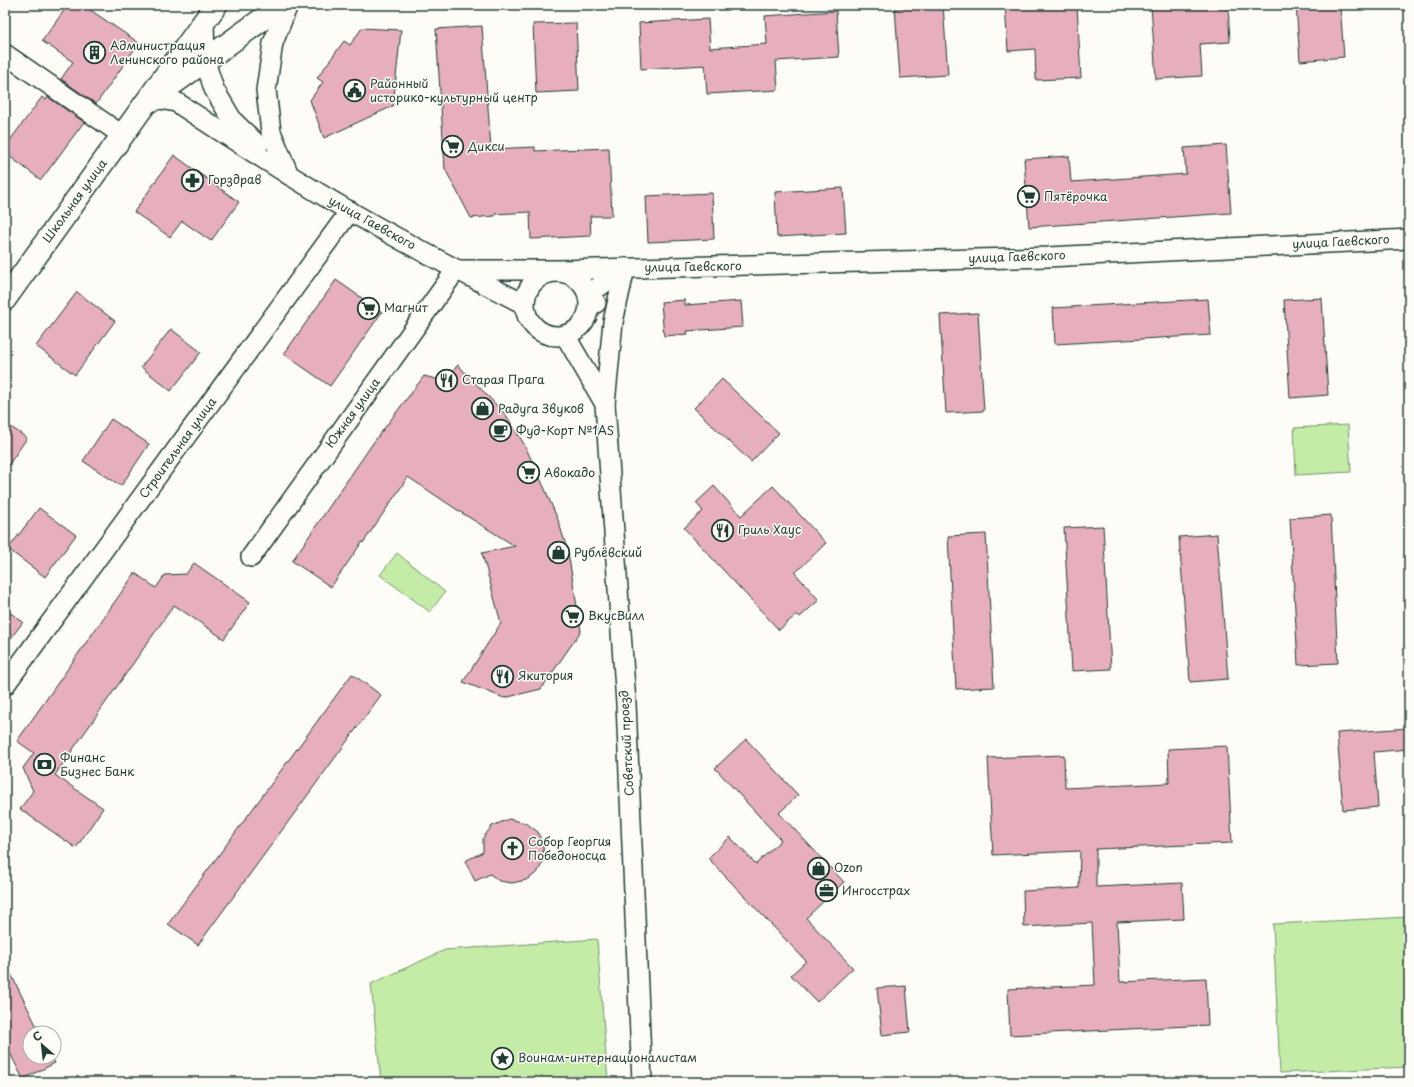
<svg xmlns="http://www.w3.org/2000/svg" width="1414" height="1087" font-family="'Playpen Sans',sans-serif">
<rect width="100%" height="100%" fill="#fdfcf7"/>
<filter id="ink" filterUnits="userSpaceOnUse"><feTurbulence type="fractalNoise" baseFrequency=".025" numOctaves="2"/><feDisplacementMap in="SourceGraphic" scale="8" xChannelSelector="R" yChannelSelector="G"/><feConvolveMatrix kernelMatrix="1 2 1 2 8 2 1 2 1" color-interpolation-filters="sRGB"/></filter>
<g filter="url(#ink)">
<!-- green -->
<g fill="#c5eca7" stroke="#72946e">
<polygon points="1348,425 1351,472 1296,475 1294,428"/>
<polygon points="397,553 445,592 430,612 380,575"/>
<polygon points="1409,917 1409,1067 1280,1073 1273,924"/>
<polygon points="597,939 608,1082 381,1082 371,984 445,950"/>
</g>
<!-- building -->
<g fill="#e7aebe" stroke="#1f3d34">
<polygon points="68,5 83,5 139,43 96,104 61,79 73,62 42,41"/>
<polygon points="928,5 943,5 948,75 900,78 895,8"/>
<polygon points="1005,5 1077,5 1081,78 1036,80 1035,49 1008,51"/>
<polygon points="1151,5 1228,5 1230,42 1200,44 1202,76 1156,79"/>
<polygon points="1296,5 1340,5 1344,57 1300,61"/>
<polygon points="836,11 839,57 776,61 778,90 707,94 705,65 641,69 639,23 708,19 710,48 767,44 765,16"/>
<polygon points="576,23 579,91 536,93 533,24"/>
<polygon points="482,26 491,149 535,147 535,151 609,148 612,216 590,216 591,236 531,239 530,212 495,214 495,216 471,218 445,169 436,29"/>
<polygon points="362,28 401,30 393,106 324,138 310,100 323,82 317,78 344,41 350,45"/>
<polygon points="42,97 46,100 48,97 84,122 41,180 5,153 5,147"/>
<polygon points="1226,145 1231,213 1029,227 1024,159 1069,156 1071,182 1186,174 1184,148"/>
<polygon points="174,155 239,202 211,241 182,221 170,237 134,212"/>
<polygon points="843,188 846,233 777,237 775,192"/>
<polygon points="712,193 714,239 648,242 646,196"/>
<polygon points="336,280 382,312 330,386 284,354"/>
<polygon points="77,292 115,321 75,375 36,346"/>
<polygon points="1322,298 1328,395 1290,398 1284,300"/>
<polygon points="1208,299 1211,335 1055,344 1053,308"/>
<polygon points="685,300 685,305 741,301 743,327 687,331 688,334 664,336 661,302"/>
<polygon points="978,313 984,411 946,413 940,315"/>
<polygon points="171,329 201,352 171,391 141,367"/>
<polygon points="458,365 506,415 524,444 544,487 558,520 568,552 581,631 541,689 504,698 463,682 501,623 482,553 515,546 462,513 408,477 363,543 362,542 331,587 292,561 373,443 424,376 436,379 448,376"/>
<polygon points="722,379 779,433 751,462 694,408"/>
<polygon points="111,419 149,444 121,486 83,461"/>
<polygon points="5,423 27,438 5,470"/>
<polygon points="714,486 741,516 773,486 826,543 795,573 819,600 800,617 797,614 779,630 684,528 703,511 696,503"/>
<polygon points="39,508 76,535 45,577 8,549"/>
<polygon points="1331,515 1338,663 1298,665 1290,518"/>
<polygon points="1103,526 1111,669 1072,671 1064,528"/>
<polygon points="986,534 994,687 956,689 948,536"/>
<polygon points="1217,534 1228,679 1190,682 1179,537"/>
<polygon points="194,563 250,602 224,639 174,605 55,775 103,808 76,848 20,809 33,791 23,768 34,753 17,741 135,573 156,588 165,575 186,574"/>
<polygon points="5,609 23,622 5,646"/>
<polygon points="352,674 381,695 198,945 168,924"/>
<polygon points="1409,728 1409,749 1374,752 1378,807 1343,810 1337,733"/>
<polygon points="746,739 798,795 779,813 844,882 806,918 853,968 817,1002 791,975 806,961 708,858 730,837 756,864 781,840 715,768"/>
<polygon points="1227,746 1232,843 1096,849 1096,887 1182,883 1184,919 1117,922 1120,982 1206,978 1208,1025 1010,1035 1008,989 1095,985 1092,923 1024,927 1023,891 1079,888 1080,851 993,855 988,758 1064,755 1065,788 1169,783 1168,749"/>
<polygon points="509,819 526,823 538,832 543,846 544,860 537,873 526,880 512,883 499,881 490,874 475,881 465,861 483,852 483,838 492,826"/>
<polygon points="5,962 40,1033 30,1033 30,1057 52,1057 55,1063 23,1079 5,1043"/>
<polygon points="906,986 910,1032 882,1035 877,988"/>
</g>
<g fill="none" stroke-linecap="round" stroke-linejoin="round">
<defs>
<g id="street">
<polyline points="288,5 273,43 266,90 271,132 289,175"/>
<polyline points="204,21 205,61 214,89 233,121 258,145"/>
<polyline points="5,54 122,135"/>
<path d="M146 103 160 99 176 102C214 127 252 152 291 176 366 223 445 264 524 304"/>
<polyline points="625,268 613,322 605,404 626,703 642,1082"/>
<polyline points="456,270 559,270 1048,257 1409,239"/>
<circle cx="557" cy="304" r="32"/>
<polyline points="596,303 589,294 625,268"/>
<polyline points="565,335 605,404"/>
<polyline points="251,557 456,270"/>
<polyline points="5,685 350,211"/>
</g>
<g id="secondary">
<polyline points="160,93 282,5"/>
<polyline points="5,299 216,5"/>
</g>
</defs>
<!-- street casing -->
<use href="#street" stroke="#1f3d34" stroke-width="22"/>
<!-- secondary casing -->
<use href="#secondary" stroke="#1f3d34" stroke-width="25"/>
<!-- street -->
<use href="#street" stroke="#fdfcf7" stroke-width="19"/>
<!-- secondary -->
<use href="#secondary" stroke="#fdfcf7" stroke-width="22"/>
</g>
</g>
<!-- icons -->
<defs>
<symbol id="building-ring" viewBox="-11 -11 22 22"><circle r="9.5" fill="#fdfcf7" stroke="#1f3d34" stroke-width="1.5"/><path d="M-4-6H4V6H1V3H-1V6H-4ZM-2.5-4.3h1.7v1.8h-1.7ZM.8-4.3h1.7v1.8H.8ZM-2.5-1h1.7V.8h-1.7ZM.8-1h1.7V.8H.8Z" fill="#1f3d34"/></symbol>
<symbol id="civic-ring" viewBox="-11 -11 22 22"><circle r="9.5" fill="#fdfcf7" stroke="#1f3d34" stroke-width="1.5"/><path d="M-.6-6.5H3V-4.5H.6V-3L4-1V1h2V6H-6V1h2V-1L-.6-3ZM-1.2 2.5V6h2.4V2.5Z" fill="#1f3d34"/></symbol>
<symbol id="supermarket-ring" viewBox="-11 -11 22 22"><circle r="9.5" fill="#fdfcf7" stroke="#1f3d34" stroke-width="1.5"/><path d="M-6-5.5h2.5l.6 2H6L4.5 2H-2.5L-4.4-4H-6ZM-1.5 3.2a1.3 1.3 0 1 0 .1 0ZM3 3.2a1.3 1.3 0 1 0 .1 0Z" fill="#1f3d34"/></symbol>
<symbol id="pharmacy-ring" viewBox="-11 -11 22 22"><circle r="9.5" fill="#fdfcf7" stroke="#1f3d34" stroke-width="1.5"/><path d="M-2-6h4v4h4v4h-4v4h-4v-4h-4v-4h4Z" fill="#1f3d34"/></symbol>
<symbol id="restaurant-ring" viewBox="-11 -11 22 22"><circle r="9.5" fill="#fdfcf7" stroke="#1f3d34" stroke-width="1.5"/><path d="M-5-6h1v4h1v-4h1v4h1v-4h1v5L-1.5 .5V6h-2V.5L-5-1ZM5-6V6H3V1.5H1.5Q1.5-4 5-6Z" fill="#1f3d34"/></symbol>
<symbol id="shop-ring" viewBox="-11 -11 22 22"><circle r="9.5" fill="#fdfcf7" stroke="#1f3d34" stroke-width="1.5"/><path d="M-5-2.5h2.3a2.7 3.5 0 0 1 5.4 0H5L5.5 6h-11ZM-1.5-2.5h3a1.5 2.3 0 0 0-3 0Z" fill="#1f3d34"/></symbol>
<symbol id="cafe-ring" viewBox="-11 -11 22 22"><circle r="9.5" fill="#fdfcf7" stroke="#1f3d34" stroke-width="1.5"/><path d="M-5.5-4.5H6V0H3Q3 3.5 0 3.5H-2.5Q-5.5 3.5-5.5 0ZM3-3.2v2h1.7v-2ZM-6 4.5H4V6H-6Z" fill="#1f3d34"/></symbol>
<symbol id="bank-ring" viewBox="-11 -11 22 22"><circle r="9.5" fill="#fdfcf7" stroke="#1f3d34" stroke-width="1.5"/><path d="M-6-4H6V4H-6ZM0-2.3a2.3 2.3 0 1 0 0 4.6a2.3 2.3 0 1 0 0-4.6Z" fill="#1f3d34"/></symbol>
<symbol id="church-ring" viewBox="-11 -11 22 22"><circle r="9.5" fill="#fdfcf7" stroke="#1f3d34" stroke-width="1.5"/><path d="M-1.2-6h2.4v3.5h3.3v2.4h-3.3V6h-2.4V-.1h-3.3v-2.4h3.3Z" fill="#1f3d34"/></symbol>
<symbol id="office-ring" viewBox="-11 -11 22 22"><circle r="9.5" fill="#fdfcf7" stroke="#1f3d34" stroke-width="1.5"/><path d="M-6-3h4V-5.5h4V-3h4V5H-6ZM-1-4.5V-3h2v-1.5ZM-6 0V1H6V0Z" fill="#1f3d34"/></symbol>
<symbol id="sight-ring" viewBox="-11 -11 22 22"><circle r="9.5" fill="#fdfcf7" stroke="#1f3d34" stroke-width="1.5"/><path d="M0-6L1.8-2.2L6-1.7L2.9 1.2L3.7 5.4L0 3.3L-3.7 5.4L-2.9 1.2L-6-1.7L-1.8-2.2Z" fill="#1f3d34"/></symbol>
</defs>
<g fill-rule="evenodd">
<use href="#building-ring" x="82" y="40" width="25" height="25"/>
<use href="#civic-ring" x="342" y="78" width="25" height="25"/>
<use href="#supermarket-ring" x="440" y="134" width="25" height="25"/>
<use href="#pharmacy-ring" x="180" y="168" width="25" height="25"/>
<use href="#supermarket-ring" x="1016" y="184" width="25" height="25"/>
<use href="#supermarket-ring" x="356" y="296" width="25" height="25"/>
<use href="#restaurant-ring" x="434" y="368" width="25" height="25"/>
<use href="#shop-ring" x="470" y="396" width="25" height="25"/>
<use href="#cafe-ring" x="488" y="418" width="25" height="25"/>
<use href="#supermarket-ring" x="516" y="460" width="25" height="25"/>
<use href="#restaurant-ring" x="710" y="518" width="25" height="25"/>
<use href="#shop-ring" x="546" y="540" width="25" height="25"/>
<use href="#supermarket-ring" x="560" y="604" width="25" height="25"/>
<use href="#restaurant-ring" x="490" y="664" width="25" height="25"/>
<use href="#bank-ring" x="32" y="752" width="25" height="25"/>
<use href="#church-ring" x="500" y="836" width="25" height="25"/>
<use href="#shop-ring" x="806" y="856" width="25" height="25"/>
<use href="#office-ring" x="814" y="878" width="25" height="25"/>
<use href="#sight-ring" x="490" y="1046" width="25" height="25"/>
</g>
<g text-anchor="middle" stroke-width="3" stroke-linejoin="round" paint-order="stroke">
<!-- poi labels -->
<g font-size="12" fill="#1f3d34" stroke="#fdfcf7" text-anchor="start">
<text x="110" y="50">Администрация<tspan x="110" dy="14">Ленинского района</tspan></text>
<text x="370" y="88">Районный<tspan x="370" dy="14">историко-культурный центр</tspan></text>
<text x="468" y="151">Дикси</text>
<text x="208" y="184">Горздрав</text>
<text x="1044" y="201">Пятёрочка</text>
<text x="384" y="312">Магнит</text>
<text x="462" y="384">Старая Прага</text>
<text x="498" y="413">Радуга Звуков</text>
<text x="516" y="435">Фуд-Корт №1AS</text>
<text x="544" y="477">Авокадо</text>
<text x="738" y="534">Гриль Хаус</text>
<text x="574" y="557">Рублёвский</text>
<text x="588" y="620">ВкусВилл</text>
<text x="518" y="680">Якитория</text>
<text x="60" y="762">Финанс<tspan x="60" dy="14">Бизнес Банк</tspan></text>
<text x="528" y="846">Собор Георгия<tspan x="528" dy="14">Победоносца</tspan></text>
<text x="834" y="872">Ozon</text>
<text x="842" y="895">Ингосстрах</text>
<text x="518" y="1062">Воинам-интернационалистам</text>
</g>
<!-- street labels -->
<g font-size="12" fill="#1f3d34" stroke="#fdfcf7">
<text transform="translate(75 201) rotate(-54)" y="4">Школьная улица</text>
<text transform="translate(372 223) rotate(29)" y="4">улица Гаевского</text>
<text transform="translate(1341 242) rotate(-3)" y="4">улица Гаевского</text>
<text transform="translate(1017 257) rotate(-2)" y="4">улица Гаевского</text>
<text transform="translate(693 267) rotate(-1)" y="4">улица Гаевского</text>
<text transform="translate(353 413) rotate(-54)" y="4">Южная улица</text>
<text transform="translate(178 448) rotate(-54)" y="4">Строительная улица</text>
<text transform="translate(627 743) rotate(-93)" y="4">Советский проезд</text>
</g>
</g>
<!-- margin -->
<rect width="1414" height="1087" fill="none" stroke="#fdfcf7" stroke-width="20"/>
<rect x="10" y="10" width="1394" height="1067" fill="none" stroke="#1f3d34" stroke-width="1.5" filter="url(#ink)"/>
<!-- north arrow -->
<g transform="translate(42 1045) rotate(332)"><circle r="19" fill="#fdfcf7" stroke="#a4b0a9"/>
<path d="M0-3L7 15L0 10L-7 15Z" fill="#1f3d34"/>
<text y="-6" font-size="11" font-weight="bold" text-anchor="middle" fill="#1f3d34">С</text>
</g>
</svg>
